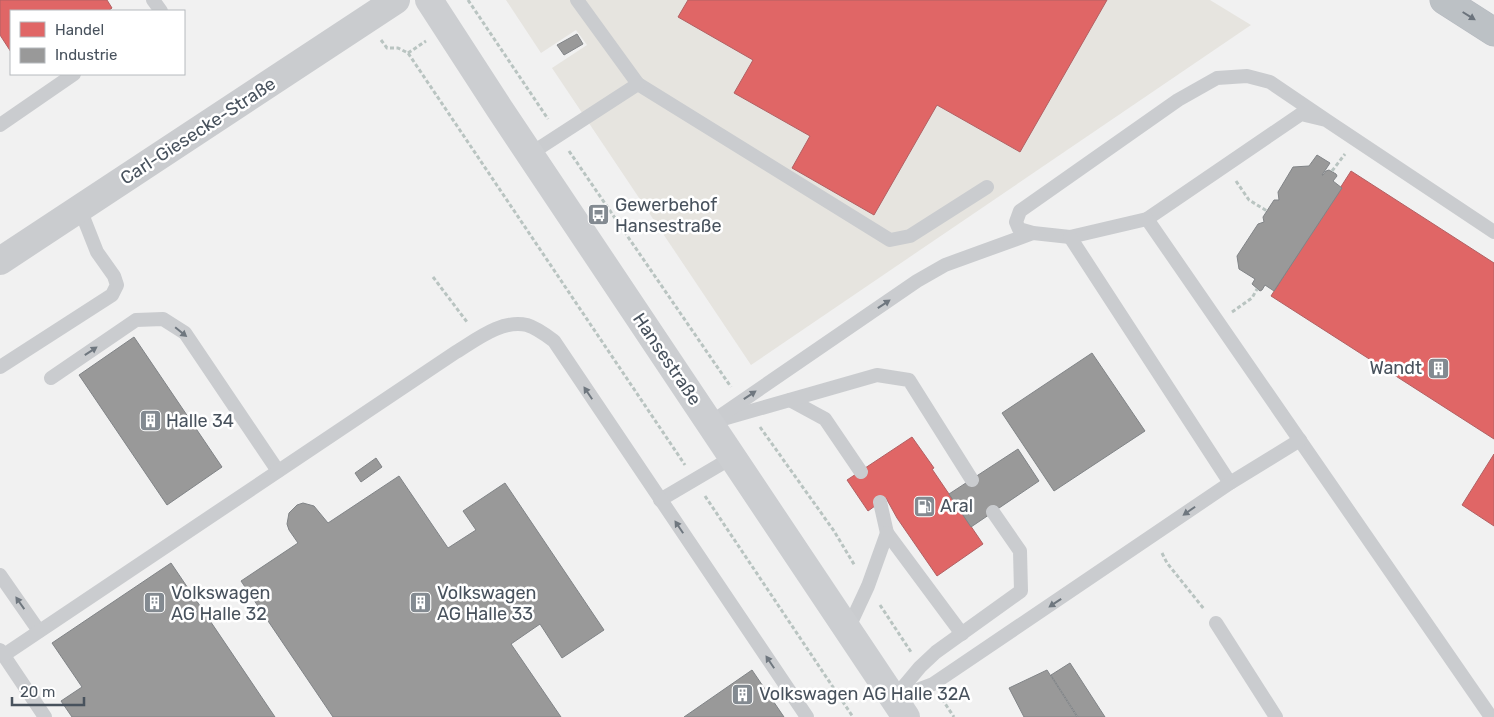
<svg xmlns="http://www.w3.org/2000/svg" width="1494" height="717" font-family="Rubik,sans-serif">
<rect width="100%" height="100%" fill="#f1f1f1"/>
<!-- commercial -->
<polygon fill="#e6e4df" points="506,0 1210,0 1251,25 751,365 552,68 587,45 576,30 541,53"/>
<!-- shops -->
<g fill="#e06666" stroke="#b26063">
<polygon points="0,0 107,0 112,8 108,11 11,11 11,52 0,35"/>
<polygon points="688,0 1107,0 1020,152 937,105 874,215 792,168 810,136 734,93 753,60 678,17"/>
<polygon points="1351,171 1494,263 1494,439 1271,296"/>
<polygon points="912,437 934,468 932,469 983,544 937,576 897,518 886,498 868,511 847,480"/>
<polygon points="1494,454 1494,526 1462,505"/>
</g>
<!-- industry -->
<g fill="#999" stroke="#818487">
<polygon points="577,34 583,44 564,55 557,45"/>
<polygon points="1317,155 1330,163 1322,175 1323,175 1326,171 1329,170 1336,174 1337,176 1333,181 1342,188 1274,291 1265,285 1262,290 1260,291 1252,284 1255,279 1239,269 1237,256 1258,224 1264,222 1263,217 1274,200 1279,200 1278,192 1293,167 1309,166"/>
<polygon points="134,337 222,467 167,505 79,375"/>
<polygon points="1092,353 1145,431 1054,491 1002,413"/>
<polygon points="1018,449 1039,481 971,527 949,494"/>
<polygon points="376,458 382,467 361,482 355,473"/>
<polygon points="399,476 448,548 476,530 463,511 505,483 604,630 562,658 540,624 511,644 561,717 333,717 241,581 298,543 289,530 287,524 289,513 297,505 303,503 314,506 328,523"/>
<polygon points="171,563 275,717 72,717 61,701 82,687 52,643"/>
<polygon points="1070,663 1105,717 1078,717 1051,675"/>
<polygon points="752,670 784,717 684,717"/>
<polygon points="1047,670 1077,717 1024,717 1009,688"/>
</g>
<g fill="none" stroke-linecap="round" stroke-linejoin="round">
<defs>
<polyline id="motorway" points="1444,0 1494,32"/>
</defs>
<!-- motorway casing -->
<use href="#motorway" stroke="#b6bac0" stroke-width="29"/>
<!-- path -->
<g stroke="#b9c4c1" stroke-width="3" stroke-dasharray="4 2.5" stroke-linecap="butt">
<polyline points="468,0 548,119"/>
<polyline points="381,40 387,48 398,48 408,53 685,465"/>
<polyline points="408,53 426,41"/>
<polyline points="569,151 731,387"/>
<polyline points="1332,171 1345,154"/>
<polyline points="1236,181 1249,200 1267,211"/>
<polyline points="433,277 467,322"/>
<polyline points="1232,312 1252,298 1257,289"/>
<polyline points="760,427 834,531 855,566"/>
<polyline points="705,496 853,717"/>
<polyline points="1162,553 1167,563 1204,609"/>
<polyline points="880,605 911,652"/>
<polyline points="942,699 954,717"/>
</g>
<!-- service -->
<g stroke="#cacccf" stroke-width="14">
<polyline points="153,0 161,11"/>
<polyline points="638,84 890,240 910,236 987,187"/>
<polyline points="1326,120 1270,82 1247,76 1217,78 1178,100 1020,211 1016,222 1019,229 1033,233 1070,237 1147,219 1301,114 1326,120 1494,232"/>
<polyline points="0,125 74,74"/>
<polyline points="530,154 638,84 577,0"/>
<polyline points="1147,219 1491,717"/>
<polyline points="1070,237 1230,483"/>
<polyline points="0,367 112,295 117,285 114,276 97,252 80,209"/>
<polyline points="51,378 136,320 163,319 185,333 278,471"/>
<polyline points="790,400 825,419 861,472"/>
<polyline points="723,419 877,375 909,380 972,480"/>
<polyline points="710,423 917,281 945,265 1033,233"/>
<polyline points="660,500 733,457"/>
<polyline points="880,502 887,533"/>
<polyline points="0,575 39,631"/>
<polyline points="1216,623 1276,717"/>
<polyline points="848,629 868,586 887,533 962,634"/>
<polyline points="0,650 45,717"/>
<path d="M4 655 456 352C476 340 502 319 527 325 537 328 546 335 554 341L807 717"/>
<polyline points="894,698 920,667 936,652 1021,591 1020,551 993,512"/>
<polyline points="894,699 933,684 1230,483 1300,440"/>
</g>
<!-- minor -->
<polyline stroke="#cacccf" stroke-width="28" points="0,261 396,0"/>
<!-- secondary -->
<polyline stroke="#ccced1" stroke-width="28" points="429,0 499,108 906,717"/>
<!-- motorway -->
<use href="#motorway" stroke="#bcc1c5" stroke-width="28"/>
</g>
<!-- one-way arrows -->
<defs><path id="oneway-solid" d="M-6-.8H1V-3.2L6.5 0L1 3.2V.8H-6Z" transform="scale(1.25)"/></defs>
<use fill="#6b737c" href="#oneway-solid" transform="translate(1469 16) rotate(32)"/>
<g fill="#6f777f">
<use href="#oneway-solid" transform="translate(884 304) rotate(-34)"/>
<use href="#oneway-solid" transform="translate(181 332) rotate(39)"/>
<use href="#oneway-solid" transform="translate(91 351) rotate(-34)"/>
<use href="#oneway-solid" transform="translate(588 393) rotate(-124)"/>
<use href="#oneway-solid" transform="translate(750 395) rotate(-34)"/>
<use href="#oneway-solid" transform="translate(1189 511) rotate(145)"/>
<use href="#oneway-solid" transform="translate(679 527) rotate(-124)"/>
<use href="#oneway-solid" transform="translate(20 603) rotate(-125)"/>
<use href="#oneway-solid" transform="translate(1055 603) rotate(146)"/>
<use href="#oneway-solid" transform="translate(770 662) rotate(-124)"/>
</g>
<!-- icons -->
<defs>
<symbol id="bus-square" viewBox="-11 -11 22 22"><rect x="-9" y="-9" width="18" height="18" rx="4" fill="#838a91" stroke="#fff"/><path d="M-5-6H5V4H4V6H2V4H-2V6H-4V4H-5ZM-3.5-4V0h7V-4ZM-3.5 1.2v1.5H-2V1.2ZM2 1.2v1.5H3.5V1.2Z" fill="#fff"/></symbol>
<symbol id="building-square" viewBox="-11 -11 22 22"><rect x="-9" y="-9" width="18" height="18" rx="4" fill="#838a91" stroke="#fff"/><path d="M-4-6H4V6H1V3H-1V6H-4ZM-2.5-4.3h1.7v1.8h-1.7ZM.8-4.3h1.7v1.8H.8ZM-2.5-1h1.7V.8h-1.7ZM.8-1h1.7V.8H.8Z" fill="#fff"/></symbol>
<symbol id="fuel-square" viewBox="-11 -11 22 22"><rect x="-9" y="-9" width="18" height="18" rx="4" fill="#838a91" stroke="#fff"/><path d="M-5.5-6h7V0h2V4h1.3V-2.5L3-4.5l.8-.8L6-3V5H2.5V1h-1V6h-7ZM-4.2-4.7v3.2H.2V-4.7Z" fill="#fff"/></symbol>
</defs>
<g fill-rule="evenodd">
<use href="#bus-square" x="586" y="202" width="25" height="25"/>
<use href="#building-square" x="1426" y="356" width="25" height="25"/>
<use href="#building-square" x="138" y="408" width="25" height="25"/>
<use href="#fuel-square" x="912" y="494" width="25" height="25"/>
<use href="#building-square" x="142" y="590" width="25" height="25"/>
<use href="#building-square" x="408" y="590" width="25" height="25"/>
<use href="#building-square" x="730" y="682" width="25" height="25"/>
</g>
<g text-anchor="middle" stroke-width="5" stroke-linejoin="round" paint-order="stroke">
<!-- street labels -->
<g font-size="18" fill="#48525d" stroke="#fff">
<text transform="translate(198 131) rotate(-33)" y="6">Carl-Giesecke-Straße</text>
<text transform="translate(667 359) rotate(56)" y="6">Hansestraße</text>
</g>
<!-- poi labels -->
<g font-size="18" fill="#48525d" stroke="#fff" text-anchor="start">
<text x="615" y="211">Gewerbehof<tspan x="615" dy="21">Hansestraße</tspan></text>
<text x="1422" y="374" text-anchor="end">Wandt</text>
<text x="166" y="427">Halle 34</text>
<text x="940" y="512">Aral</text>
<text x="171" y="599">Volkswagen<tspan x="171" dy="21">AG Halle 32</tspan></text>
<text x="437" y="599">Volkswagen<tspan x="437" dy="21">AG Halle 33</tspan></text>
<text x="759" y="700">Volkswagen AG Halle 32A</text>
</g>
</g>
<!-- legend -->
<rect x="10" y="10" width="175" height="65" fill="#ffffff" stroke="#b6babe"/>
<rect x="20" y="22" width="25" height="15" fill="#e06666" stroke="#b6babe"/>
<text x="55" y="35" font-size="15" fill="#48525d">Handel</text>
<rect x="20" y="48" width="25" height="15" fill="#999999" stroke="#b6babe"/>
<text x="55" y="60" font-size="15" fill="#48525d">Industrie</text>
<!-- scale -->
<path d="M12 697v8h72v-8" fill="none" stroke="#48525d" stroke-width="2.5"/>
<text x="20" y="697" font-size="15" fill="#48525d" stroke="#ffffff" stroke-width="4" paint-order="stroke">20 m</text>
</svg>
